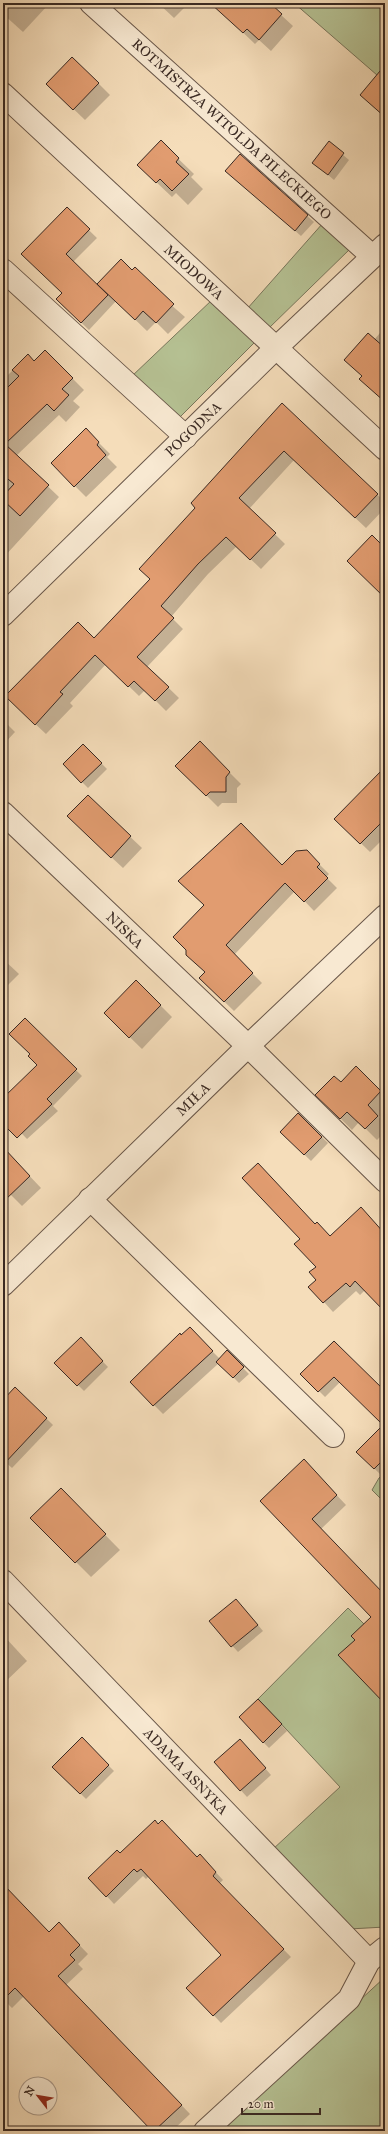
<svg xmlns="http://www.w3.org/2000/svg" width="388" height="2134" font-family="'IM FELL Great Primer',serif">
<rect width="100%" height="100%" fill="#f5ddba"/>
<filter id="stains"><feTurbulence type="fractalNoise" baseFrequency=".005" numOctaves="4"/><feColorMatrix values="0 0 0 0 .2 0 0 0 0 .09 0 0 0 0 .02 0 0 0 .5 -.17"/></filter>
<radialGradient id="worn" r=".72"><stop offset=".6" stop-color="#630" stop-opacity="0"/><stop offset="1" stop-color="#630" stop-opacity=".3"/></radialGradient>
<!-- green -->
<g fill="#b6c294" stroke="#78765c">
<polygon points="294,3 385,3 385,82"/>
<polygon points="323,223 351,248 269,328 247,309"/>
<polygon points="213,299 257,340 178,419 131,377"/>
<polygon points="385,1473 385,1503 372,1490 379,1478"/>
<polygon points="348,1608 385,1645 385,1927 349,1929 272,1850 340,1787 258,1699"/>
<polygon points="384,1978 385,2131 218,2131"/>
</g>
<!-- shadow -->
<g fill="#0003">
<polygon points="3,3 46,3 48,5 23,32 3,14"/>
<polygon points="158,3 189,3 174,18"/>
<polygon points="218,3 268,3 293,26 271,51 259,40 255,44 232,22"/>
<polygon points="98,83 110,95 85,120 59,95"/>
<polygon points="385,84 385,118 361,95"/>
<polygon points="161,142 194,174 191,177 203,189 188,205 176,193 172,197 154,180"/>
<polygon points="329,143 349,160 334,180 313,162"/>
<polygon points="240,156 314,222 301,236 233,177"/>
<polygon points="67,209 97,238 73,262 103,291 132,271 185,317 168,334 156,322 147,331 116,301 89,330 57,299 63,294"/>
<polygon points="385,327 385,402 360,379 363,376 374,340"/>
<polygon points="45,351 84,390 73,401 80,407 66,422 59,415 16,456 59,497 3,558 3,498 8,492 3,487 3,380 28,355 34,362"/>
<polygon points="282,404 385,502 385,508 366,528 294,460 249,509 285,544 261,569 237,546 208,574 171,617 183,629 147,667 179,698 166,711 145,690 139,696 106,664 70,703 73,706 46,734 17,707 94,639 151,579 197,508"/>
<polygon points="86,430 110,454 107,457 117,467 86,497 52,463"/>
<polygon points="3,720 15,732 3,745"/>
<polygon points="200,743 241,784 237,788 237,803 222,803 218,807 177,766"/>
<polygon points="83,745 107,769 88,788 64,764"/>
<polygon points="385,768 385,837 370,852 336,819"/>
<polygon points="88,797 142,848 123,868 80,828"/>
<polygon points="306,851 329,874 326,877 337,888 314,911 295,891 234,955 262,983 234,1011 200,978 206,973 197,964 282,866"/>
<polygon points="3,959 19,974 3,990"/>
<polygon points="136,981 172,1017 142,1049 105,1013"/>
<polygon points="25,1020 82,1076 53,1106 58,1111 27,1139 3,1114 3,1100 39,1065 31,1055"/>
<polygon points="356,1067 385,1096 385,1110 379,1117 385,1123 385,1132 377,1140 359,1122 352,1130 317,1095 341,1083"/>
<polygon points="298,1114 328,1143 311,1161 281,1132"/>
<polygon points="3,1148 41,1188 22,1206 3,1187"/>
<polygon points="361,1209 385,1234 385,1311 365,1290 360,1295 356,1291 333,1312 324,1302 317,1280 316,1225 331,1237"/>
<polygon points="181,1336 198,1337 220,1359 227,1352 249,1374 239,1383 219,1363 163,1414 131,1382"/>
<polygon points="81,1339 108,1367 84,1391 56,1363"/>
<polygon points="334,1342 385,1393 385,1470 380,1474 357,1452 384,1425 340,1382 325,1397 302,1374"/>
<polygon points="15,1388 53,1425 12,1468 3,1460 3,1401"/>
<polygon points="313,1470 346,1505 321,1529 385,1596 385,1702 356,1640 373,1617 261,1501"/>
<polygon points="61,1490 120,1550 91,1577 32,1518"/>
<polygon points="242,1606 263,1631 238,1652 210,1621"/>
<polygon points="3,1635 27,1661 3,1684"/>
<polygon points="258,1700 287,1731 269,1748 263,1742"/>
<polygon points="82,1739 114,1771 86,1799 54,1767"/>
<polygon points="246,1746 271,1775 247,1797 215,1762"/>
<polygon points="120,1855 197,1858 207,1863 223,1880 219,1884 291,1957 221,2023 188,1988 222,1955 149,1876 146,1879 143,1876 114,1904 90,1878"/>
<polygon points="3,1906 49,1933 59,1924 88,1954 78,1964 83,1969 66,1985 190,2114 172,2131 153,2131 24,1996 12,2008 3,1999"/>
</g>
<!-- building -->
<g fill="#e19c70" stroke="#392923">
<polygon points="210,3 270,3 282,14 259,40 247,29 243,33"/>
<polygon points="72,57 99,83 73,110 46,84"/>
<polygon points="385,65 385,117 360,95"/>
<polygon points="161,140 179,158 176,162 189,174 172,191 160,179 156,183 137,165"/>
<polygon points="329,141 344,153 328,175 312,163"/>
<polygon points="240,154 308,215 295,231 225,171"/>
<polygon points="67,207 90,229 66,254 108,295 81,323 56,299 62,293 21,254"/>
<polygon points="121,259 132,270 135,267 174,304 156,323 143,311 135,320 97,284"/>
<polygon points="368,333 385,348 385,402 359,379 362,376 344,360"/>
<polygon points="45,350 73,378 62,389 69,395 54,411 47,404 5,444 49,485 20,516 3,500 3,496 14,484 3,475 3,392 19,376 12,370 28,354 34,361"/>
<polygon points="282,403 378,494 355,518 284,451 239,498 276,533 250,560 226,537 198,564 161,606 174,618 137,657 169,687 155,701 134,681 128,687 95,655 60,692 63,694 35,725 5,696 78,622 94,638 150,579 139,569 195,508 191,503"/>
<polygon points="86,428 99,442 97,445 106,455 74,487 51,463"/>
<polygon points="372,535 385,548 385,598 347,561"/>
<polygon points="200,741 230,772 226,777 226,792 210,792 206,796 175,766"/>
<polygon points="83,744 102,763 81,783 63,764"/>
<polygon points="385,767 385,819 360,844 334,819"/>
<polygon points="88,795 131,836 111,858 67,816"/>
<polygon points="241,823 282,865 296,851 307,850 320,864 317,867 328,878 304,902 285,883 226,945 253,973 224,1002 199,978 205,972 186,955 186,950 173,937 204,905 178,881"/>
<polygon points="136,980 161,1005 129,1038 104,1013"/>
<polygon points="25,1018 77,1069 47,1099 52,1104 17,1138 3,1124 3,1098 37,1065 28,1056 30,1054 9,1034"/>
<polygon points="356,1066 381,1091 368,1105 378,1116 365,1129 347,1112 340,1119 315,1095 334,1076 341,1082"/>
<polygon points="298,1113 322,1137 304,1155 280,1132"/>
<polygon points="3,1147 30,1176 3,1202"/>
<polygon points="258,1163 315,1224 317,1222 330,1236 361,1207 385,1234 385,1312 355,1281 350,1287 346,1283 323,1303 308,1287 316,1280 309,1272 316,1267 294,1244 300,1239 242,1178"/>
<polygon points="190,1327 213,1351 153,1406 130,1382 180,1333 181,1335"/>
<polygon points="81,1337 103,1361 77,1386 54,1363"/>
<polygon points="334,1341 385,1391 385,1458 374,1469 356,1452 383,1425 334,1377 318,1392 300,1374"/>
<polygon points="227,1350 244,1367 233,1378 216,1362"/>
<polygon points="15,1387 47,1418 3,1465 3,1400"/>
<polygon points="304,1459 337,1495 312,1519 385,1595 385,1704 338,1655 355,1640 351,1636 371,1617 260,1501"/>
<polygon points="61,1488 106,1534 75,1563 30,1518"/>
<polygon points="236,1599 258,1625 231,1647 209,1621"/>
<polygon points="258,1699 282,1724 263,1743 239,1717"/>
<polygon points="82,1737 109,1765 80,1794 52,1767"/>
<polygon points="240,1739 266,1768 240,1791 214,1762"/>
<polygon points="155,1820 158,1824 162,1820 197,1857 200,1854 216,1872 213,1876 284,1949 213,2016 186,1988 221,1955 141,1869 137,1872 134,1869 106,1897 88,1878 117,1850 120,1853"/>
<polygon points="3,1884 49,1932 59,1922 80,1945 70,1955 75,1960 58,1976 182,2105 154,2131 152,2131 15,1988 3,2000"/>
</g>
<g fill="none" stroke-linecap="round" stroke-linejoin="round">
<defs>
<g id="minor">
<polyline points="91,3 372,256"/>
<polyline points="3,94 385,449"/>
<polyline points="3,270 186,437"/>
<polyline points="3,615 277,347 385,245"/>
<polyline points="3,813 248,1046 385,1181"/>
<polyline points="90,1199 333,1436"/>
<polyline points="3,1285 248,1046 385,916"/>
<polyline points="3,1581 369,1961"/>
<polyline points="205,2131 349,1999 369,1961 385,1948"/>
</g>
</defs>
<!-- minor casing -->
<use href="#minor" stroke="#685649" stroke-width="24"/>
<!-- minor -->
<use href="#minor" stroke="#f8e9d2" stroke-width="22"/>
</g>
<g text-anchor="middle" stroke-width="3.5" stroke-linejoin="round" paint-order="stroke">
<!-- street labels -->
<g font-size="14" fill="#392923" stroke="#f8e9d2">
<text transform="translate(232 129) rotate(42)" y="5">ROTMISTRZA WITOLDA PILECKIEGO</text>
<text transform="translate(194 272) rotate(42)" y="5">MIODOWA</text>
<text transform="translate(193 429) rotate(-44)" y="5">POGODNA</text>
<text transform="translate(125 930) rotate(44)" y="5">NISKA</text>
<text transform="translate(193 1099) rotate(-44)" y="5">MIŁA</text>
<text transform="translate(186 1771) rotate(46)" y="5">ADAMA ASNYKA</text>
</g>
</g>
<!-- margin -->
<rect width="388" height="2134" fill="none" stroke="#f5ddba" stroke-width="16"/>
<rect x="4" y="4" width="380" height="2126" fill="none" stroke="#392923" stroke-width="2"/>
<rect x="8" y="8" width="372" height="2118" fill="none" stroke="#392923"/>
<!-- north arrow -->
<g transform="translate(38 2096) rotate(301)"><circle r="19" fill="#f8e9d2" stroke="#ac9c8c"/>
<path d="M0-3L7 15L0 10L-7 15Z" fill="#8f2418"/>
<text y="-6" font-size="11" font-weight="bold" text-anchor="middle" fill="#392923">N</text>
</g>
<!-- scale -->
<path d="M242 2108v6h78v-6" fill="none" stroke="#392923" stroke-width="2"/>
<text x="248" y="2108" font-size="12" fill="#392923" stroke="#f8e9d2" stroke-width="3" paint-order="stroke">20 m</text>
<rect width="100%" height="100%" filter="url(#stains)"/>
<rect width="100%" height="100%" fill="url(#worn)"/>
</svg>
